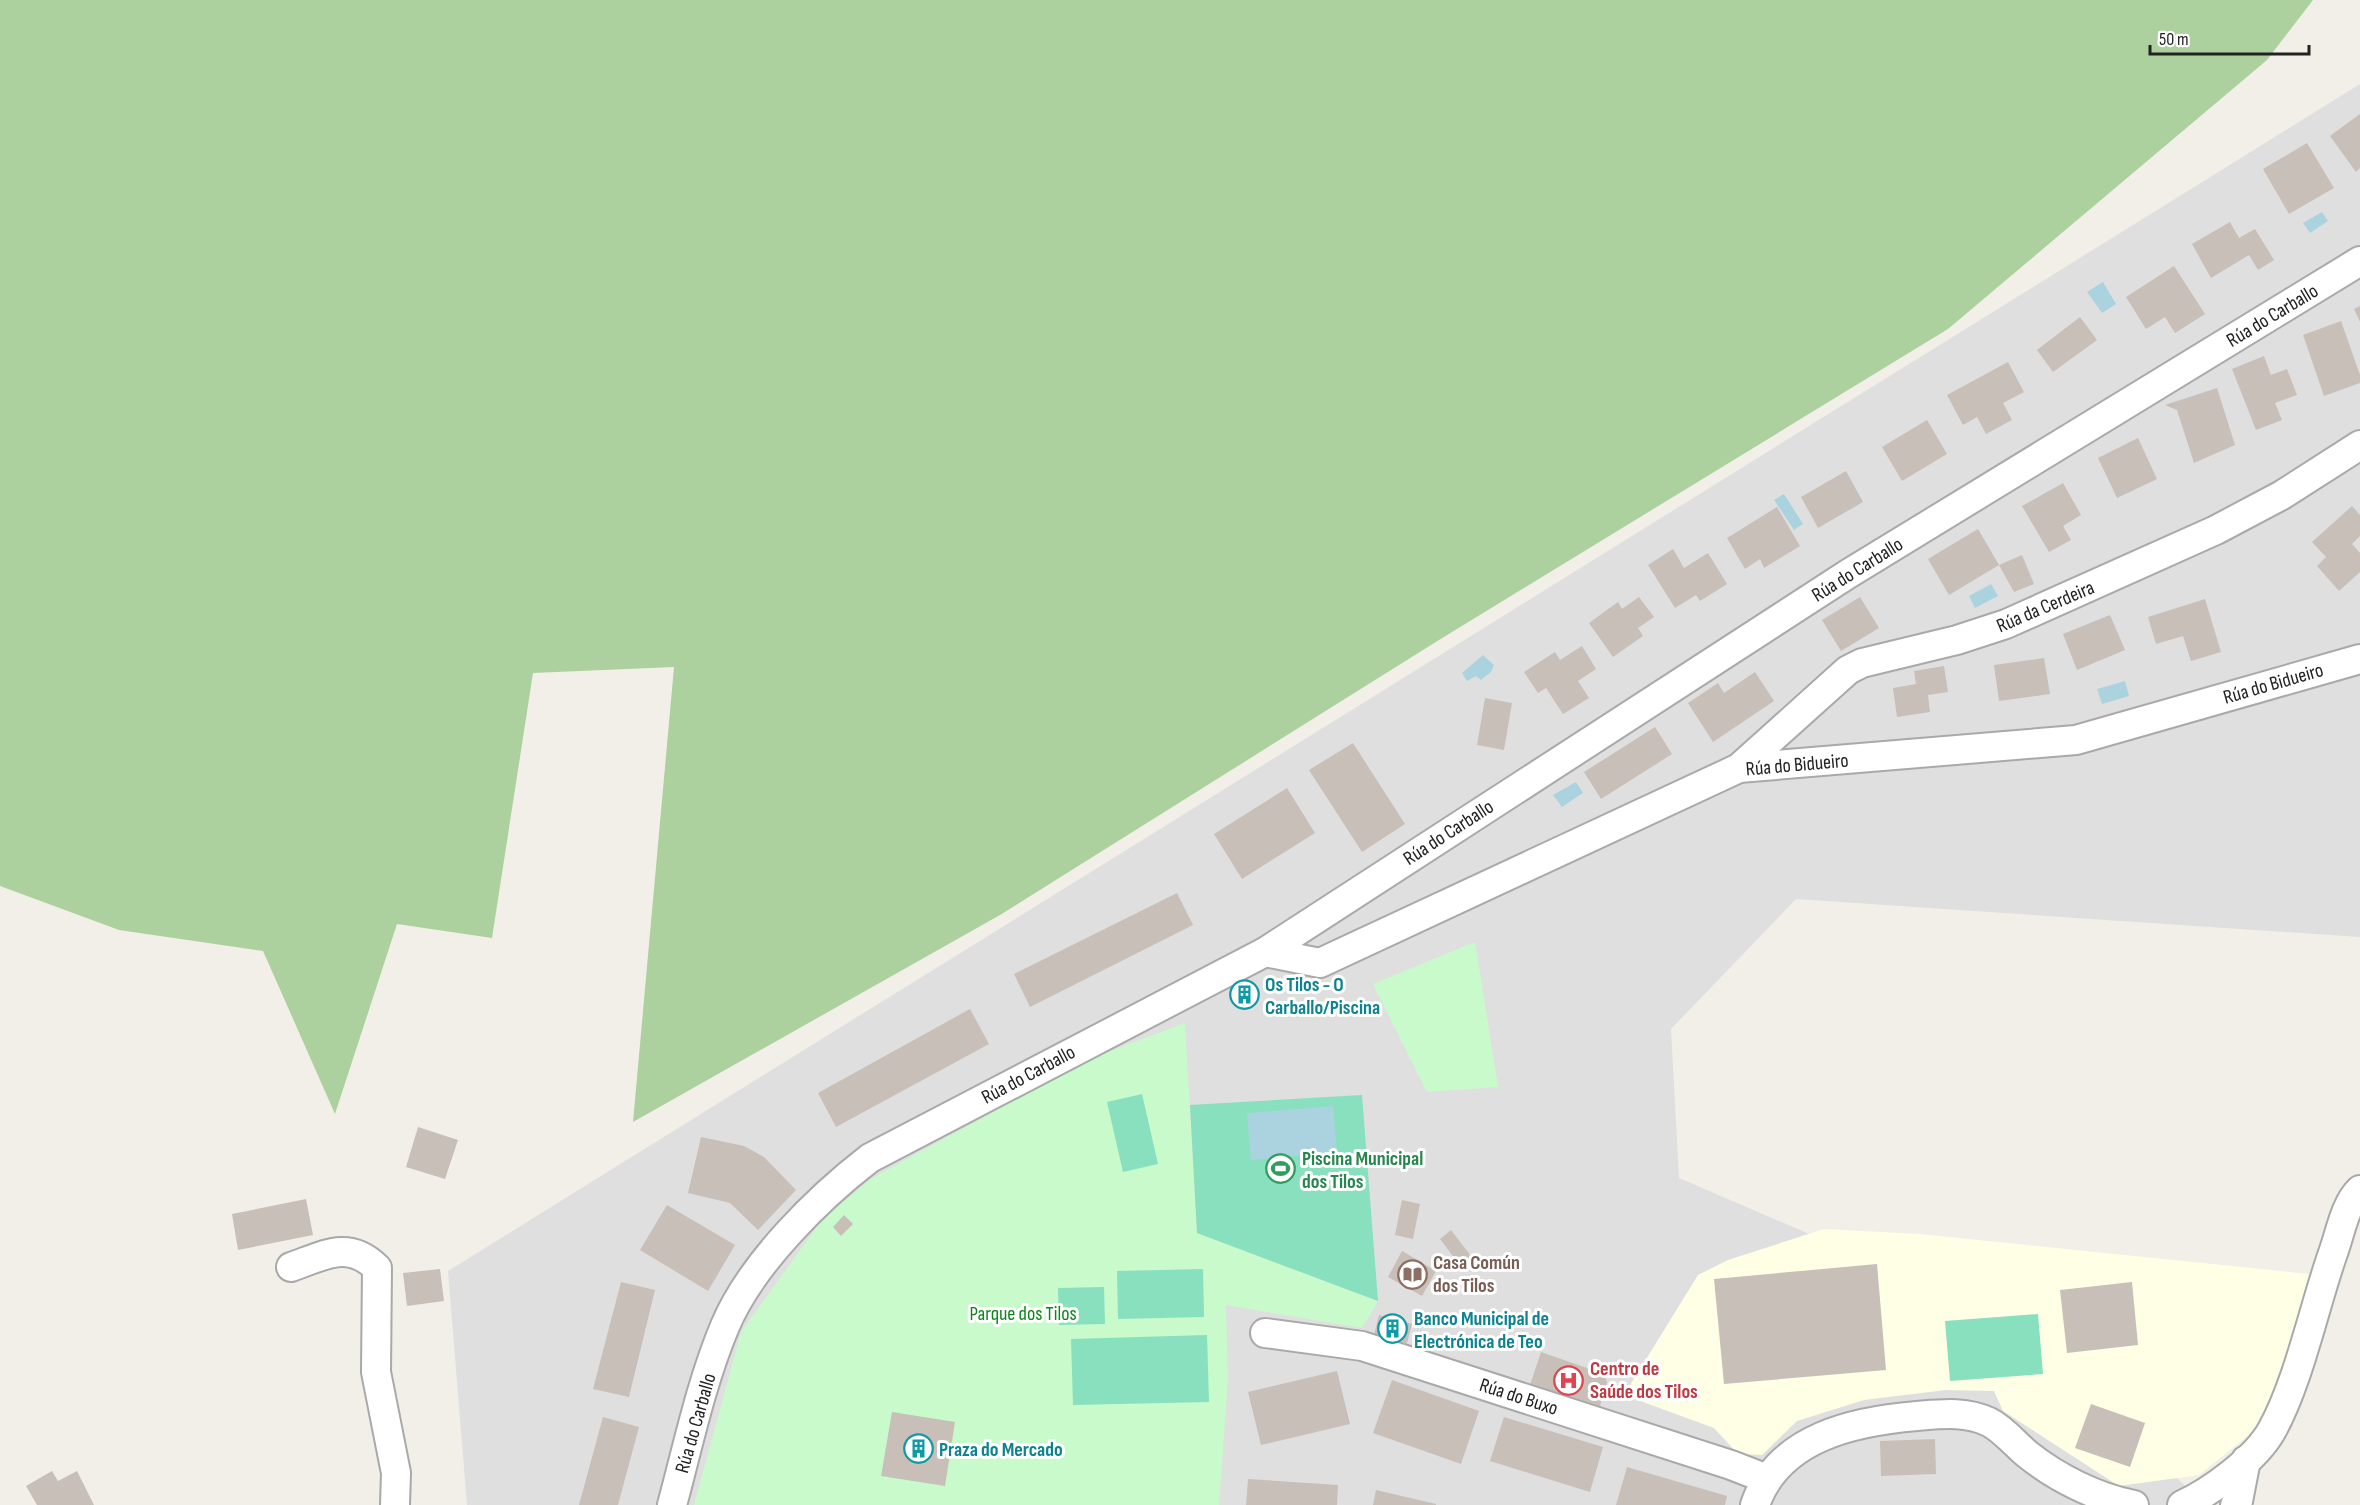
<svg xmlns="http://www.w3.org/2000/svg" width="2360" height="1505" font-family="'Sofia Sans Condensed',sans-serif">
<rect width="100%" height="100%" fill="#f2efe9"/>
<!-- residential -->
<polygon fill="#e0dfdf" points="2360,84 2360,937 1796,899 1671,1029 1679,1178 2016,1323 2205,1505 467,1505 448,1271"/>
<!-- education -->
<polygon fill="#ffffe5" points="1824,1229 1920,1234 2309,1274 2281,1378 2255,1430 2199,1475 2119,1486 2003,1411 1994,1391 1946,1390 1864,1400 1797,1421 1762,1455 1738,1454 1714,1428 1624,1395 1698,1275 1728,1260"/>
<!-- forest -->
<polygon fill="#add19e" points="0,0 2313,0 2267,60 1948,329 1439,640 1000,915 633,1122 674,667 533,673 492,938 397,924 335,1114 263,951 119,930 0,886"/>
<!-- park -->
<g fill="#c8facc">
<polygon points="1475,942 1498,1087 1427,1092 1373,984"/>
<polygon points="1185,1023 1197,1233 1378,1301 1362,1328 1226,1305 1228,1378 1219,1505 694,1505 741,1332 824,1217 872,1178 1094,1057"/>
</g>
<!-- pitch -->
<g fill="#88e0be">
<polygon points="1142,1094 1158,1164 1123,1172 1107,1102"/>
<polygon points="1362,1095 1378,1301 1197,1233 1190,1105"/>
<polygon points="1203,1269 1204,1317 1118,1319 1117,1271"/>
<polygon points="1104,1287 1105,1324 1059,1325 1058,1288"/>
<polygon points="2038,1314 2043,1374 1950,1381 1945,1321"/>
<polygon points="1207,1335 1209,1402 1073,1405 1071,1339"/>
</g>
<!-- water -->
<g fill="#aad3df">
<polygon points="2322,212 2328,221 2310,233 2303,223"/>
<polygon points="2103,282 2116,304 2102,313 2087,292"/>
<polygon points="1784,494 1803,524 1794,530 1774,500"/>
<polygon points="1991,584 1998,596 1975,608 1969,596"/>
<polygon points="1483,655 1494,665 1491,672 1481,680 1476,676 1467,681 1462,673"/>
<polygon points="2125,681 2129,696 2102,704 2097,689"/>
<polygon points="1576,782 1583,793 1562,807 1553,795"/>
<polygon points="1333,1106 1337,1152 1251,1160 1247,1113"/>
</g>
<!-- building -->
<g fill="#c7bfb8">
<polygon points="2360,114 2360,168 2356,172 2330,136"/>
<polygon points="2307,143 2334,188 2289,214 2263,169"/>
<polygon points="2230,222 2239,238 2255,229 2274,260 2258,270 2249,255 2211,278 2192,244"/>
<polygon points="2174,266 2205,314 2175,333 2165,317 2146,329 2126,297"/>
<polygon points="2360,306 2360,322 2354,309"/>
<polygon points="2080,317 2097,340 2053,372 2037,350"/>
<polygon points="2341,321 2360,375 2360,383 2324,396 2303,335"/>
<polygon points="2264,356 2271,375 2287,369 2297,395 2275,403 2282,420 2256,430 2232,369"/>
<polygon points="2008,362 2024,392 2003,403 2012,420 1986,434 1977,417 1963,425 1947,395"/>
<polygon points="2217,388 2235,445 2194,463 2177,410 2165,405"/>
<polygon points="1927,420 1947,454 1902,481 1882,447"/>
<polygon points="2138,438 2157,479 2117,498 2098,458"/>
<polygon points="1846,471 1863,502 1818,528 1801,497"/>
<polygon points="2063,483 2081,515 2063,526 2071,540 2049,552 2022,506"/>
<polygon points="2352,506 2360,515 2360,536 2352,544 2360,553 2360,572 2339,591 2317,566 2326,557 2312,542"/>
<polygon points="1777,507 1800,546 1764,568 1760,559 1745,569 1727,538"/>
<polygon points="1978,529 1999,565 1949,595 1928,559"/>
<polygon points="1673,549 1684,568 1708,553 1727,584 1700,601 1696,595 1675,608 1648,565"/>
<polygon points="2022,555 2034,584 2014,592 1999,565"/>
<polygon points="1639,597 1654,617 1638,628 1643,636 1613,657 1589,623 1618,602 1622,609"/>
<polygon points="1860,597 1879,628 1841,651 1822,620"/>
<polygon points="2205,599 2221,652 2191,661 2183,636 2156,644 2148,617"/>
<polygon points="2110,615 2125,650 2077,670 2063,634"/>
<polygon points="1582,646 1596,669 1578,681 1589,698 1563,714 1546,688 1538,693 1524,672 1555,652 1560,660"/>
<polygon points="2044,658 2050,694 1999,701 1994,665"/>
<polygon points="1944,666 1948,692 1928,695 1930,712 1897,717 1893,688 1916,684 1914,671"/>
<polygon points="1755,672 1774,701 1713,742 1688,703 1718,683 1724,693"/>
<polygon points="1485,698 1512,703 1504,750 1477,745"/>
<polygon points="1655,727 1672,754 1601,799 1584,772"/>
<polygon points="1353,743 1405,824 1362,852 1309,770"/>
<polygon points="1287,788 1315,833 1242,879 1214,834"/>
<polygon points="1177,893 1193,925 1030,1007 1014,974"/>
<polygon points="1249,991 1250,997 1239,999 1238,993"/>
<polygon points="970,1009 989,1044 836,1127 818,1093"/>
<polygon points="418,1127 458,1140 445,1179 406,1167"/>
<polygon points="701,1137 744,1146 764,1157 796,1190 758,1230 730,1203 688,1193"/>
<polygon points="306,1199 313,1235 238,1250 232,1214"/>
<polygon points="1402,1200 1420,1204 1413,1239 1395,1235"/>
<polygon points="667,1205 735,1245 708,1291 640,1250"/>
<polygon points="844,1215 853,1224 841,1236 833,1227"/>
<polygon points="1451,1230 1474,1260 1462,1268 1440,1239"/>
<polygon points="1402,1251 1436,1271 1422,1296 1388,1277"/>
<polygon points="1877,1264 1886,1370 1724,1384 1714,1279"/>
<polygon points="440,1269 444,1301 407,1306 403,1273"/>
<polygon points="621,1282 655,1290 629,1397 593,1389"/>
<polygon points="2132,1282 2138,1345 2067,1353 2060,1290"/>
<polygon points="1379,1315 1412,1324 1407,1343 1374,1335"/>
<polygon points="1541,1352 1604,1374 1607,1382 1600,1406 1530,1385"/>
<polygon points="1337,1371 1350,1424 1261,1445 1248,1392"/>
<polygon points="1392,1380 1479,1411 1461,1464 1373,1433"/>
<polygon points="2091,1404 2145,1423 2130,1467 2075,1448"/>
<polygon points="892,1412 955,1422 945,1486 881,1476"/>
<polygon points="603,1417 639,1427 618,1505 579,1505"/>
<polygon points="1504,1417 1603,1447 1590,1492 1490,1461"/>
<polygon points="1935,1439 1936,1474 1881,1476 1880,1441"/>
<polygon points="1627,1467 1727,1496 1725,1505 1616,1505"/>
<polygon points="52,1471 58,1481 77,1471 94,1505 37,1505 26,1486"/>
<polygon points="1248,1479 1338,1485 1337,1505 1246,1505"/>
<polygon points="1376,1490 1436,1504 1436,1505 1373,1505"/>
</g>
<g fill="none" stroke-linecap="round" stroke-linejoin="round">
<defs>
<g id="minor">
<polyline points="1739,768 1848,670 1862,663 1957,640 2006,624 2216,530 2282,495 2360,445"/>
<polyline points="1265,952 1320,963 1739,768 2076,740 2360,659"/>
<path d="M291 1267C323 1256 348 1239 377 1268L376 1372 396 1473 395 1505"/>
<polyline points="1265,1333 1362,1346 1731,1465 1767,1479"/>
<path d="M672 1505C688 1446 701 1383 725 1326 751 1264 818 1198 870 1158L1265 952 1848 574 2360 261"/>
<path d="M1755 1505C1778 1437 1855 1421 1917 1416 1942 1414 1966 1411 1989 1422 2003 1429 2015 1444 2027 1454 2057 1478 2097 1498 2134 1505"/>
<path d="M2182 1505C2211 1492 2256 1459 2272 1430 2299 1381 2314 1307 2333 1253 2340 1234 2345 1204 2360 1190"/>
<polyline points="2235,1505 2238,1501 2246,1460"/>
</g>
</defs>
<!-- minor casing -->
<use href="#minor" stroke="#a9a9a9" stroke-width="32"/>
<!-- minor -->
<use href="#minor" stroke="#fff" stroke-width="28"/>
</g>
<!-- icons -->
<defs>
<symbol id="building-ring" viewBox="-11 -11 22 22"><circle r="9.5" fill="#fff" stroke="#0f9aa8" stroke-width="1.5"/><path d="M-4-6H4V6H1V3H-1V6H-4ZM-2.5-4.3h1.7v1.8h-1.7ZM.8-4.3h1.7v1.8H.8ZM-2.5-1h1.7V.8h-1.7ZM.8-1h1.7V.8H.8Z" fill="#0f9aa8"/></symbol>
<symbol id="stadium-ring" viewBox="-11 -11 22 22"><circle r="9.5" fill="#fff" stroke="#2e9e5b" stroke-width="1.5"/><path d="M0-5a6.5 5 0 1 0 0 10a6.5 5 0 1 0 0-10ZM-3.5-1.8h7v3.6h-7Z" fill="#2e9e5b"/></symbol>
<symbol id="library-ring" viewBox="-11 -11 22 22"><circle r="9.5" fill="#fff" stroke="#8d6e63" stroke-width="1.5"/><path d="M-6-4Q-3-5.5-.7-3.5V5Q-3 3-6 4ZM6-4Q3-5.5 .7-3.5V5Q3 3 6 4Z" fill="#8d6e63"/></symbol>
<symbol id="hospital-ring" viewBox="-11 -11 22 22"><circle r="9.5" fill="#fff" stroke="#e0444e" stroke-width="1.5"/><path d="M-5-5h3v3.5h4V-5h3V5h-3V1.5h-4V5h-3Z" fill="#e0444e"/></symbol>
</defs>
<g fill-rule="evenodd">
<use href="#building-ring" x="1228" y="978" width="33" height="33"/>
<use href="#stadium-ring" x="1264" y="1152" width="33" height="33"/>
<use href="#library-ring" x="1396" y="1258" width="33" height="33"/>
<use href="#building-ring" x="1376" y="1312" width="33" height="33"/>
<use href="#hospital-ring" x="1552" y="1364" width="33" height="33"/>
<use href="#building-ring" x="902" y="1432" width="33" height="33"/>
</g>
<g text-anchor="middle" stroke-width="6" stroke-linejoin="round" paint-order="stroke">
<!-- street labels -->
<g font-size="20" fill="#222" stroke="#fff">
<text transform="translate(2272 315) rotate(-31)" y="7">Rúa do Carballo</text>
<text transform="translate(1857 569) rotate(-32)" y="7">Rúa do Carballo</text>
<text transform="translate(2045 606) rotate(-23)" y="7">Rúa da Cerdeira</text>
<text transform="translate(2273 683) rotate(-16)" y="7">Rúa do Bidueiro</text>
<text transform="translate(1797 764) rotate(-5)" y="7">Rúa do Bidueiro</text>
<text transform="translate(1448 832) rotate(-33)" y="7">Rúa do Carballo</text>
<text transform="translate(1028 1074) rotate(-28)" y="7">Rúa do Carballo</text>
<text transform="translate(1519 1396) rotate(18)" y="7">Rúa do Buxo</text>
<text transform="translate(695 1423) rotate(-74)" y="7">Rúa do Carballo</text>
</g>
<!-- culture labels -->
<g font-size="20" font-weight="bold" fill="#0d838f" stroke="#fff" text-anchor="start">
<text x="1265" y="991">Os Tilos - O<tspan x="1265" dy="23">Carballo/Piscina</tspan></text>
<text x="1414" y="1325">Banco Municipal de<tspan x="1414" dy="23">Electrónica de Teo</tspan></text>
<text x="939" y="1456">Praza do Mercado</text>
</g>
<!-- leisure labels -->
<g font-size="20" font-weight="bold" fill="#27864d" stroke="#fff" text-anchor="start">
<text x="1302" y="1165">Piscina Municipal<tspan x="1302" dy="23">dos Tilos</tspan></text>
</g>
<!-- education labels -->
<g font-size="20" font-weight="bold" fill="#785e54" stroke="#fff" text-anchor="start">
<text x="1433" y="1269">Casa Común<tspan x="1433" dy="23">dos Tilos</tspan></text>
</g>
<!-- park labels -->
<g font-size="20" fill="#0c8416" stroke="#fff">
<text x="1023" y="1320">Parque dos Tilos</text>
</g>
<!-- health labels -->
<g font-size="20" font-weight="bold" fill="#be3a42" stroke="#fff" text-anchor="start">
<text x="1590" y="1375">Centro de<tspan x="1590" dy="23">Saúde dos Tilos</tspan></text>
</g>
</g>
<!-- scale -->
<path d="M2150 45v9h159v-9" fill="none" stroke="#222222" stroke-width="3"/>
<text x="2159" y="45" font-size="18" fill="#222222" stroke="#ffffff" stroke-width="4.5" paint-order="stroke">50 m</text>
</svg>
